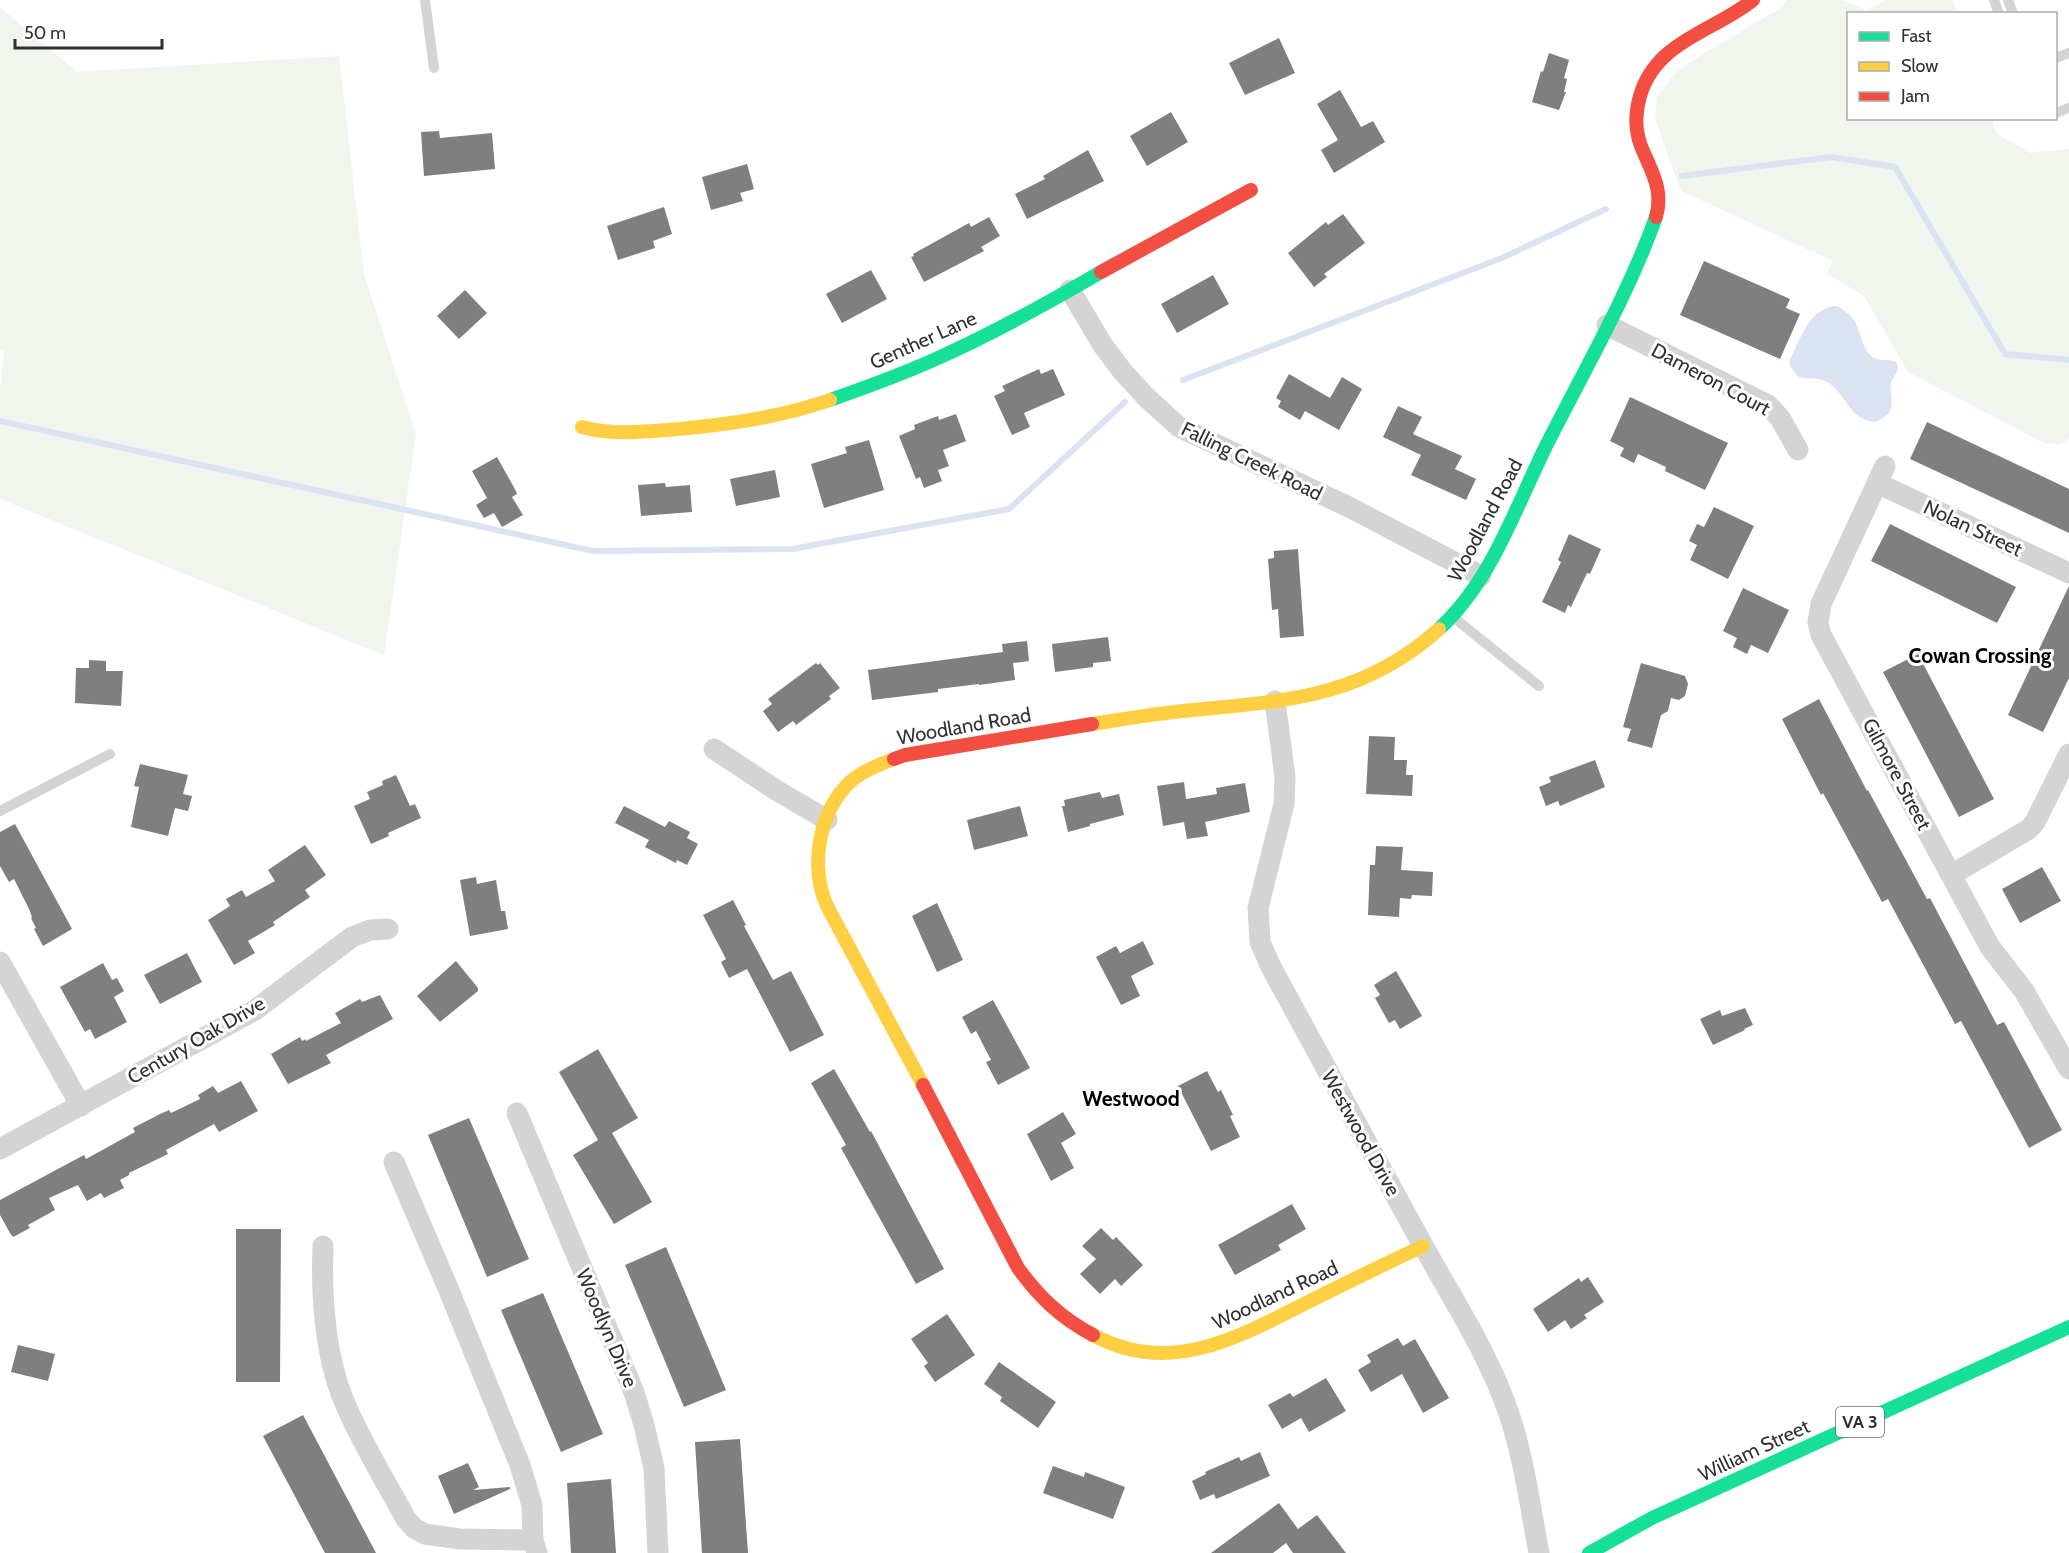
<svg xmlns="http://www.w3.org/2000/svg" width="2069" height="1553" font-family="Cabin,sans-serif">
<rect width="100%" height="100%" fill="#fff"/>
<!-- green -->
<g fill="#f0f5ed">
<polygon points="1787,0 1841,0 1866,10 1885,0 1953,0 1958,13 1848,14 1848,118 1992,119 1997,134 2030,153 2069,149 2069,439 2060,444 2044,443 1908,372 1864,296 1826,273 1833,261 1681,191 1655,119 1657,97 1674,74 1701,55 1781,8"/>
<polygon points="0,7 77,72 339,56 364,274 416,435 384,655 0,499 0,391 4,349 0,351"/>
</g>
<!-- water -->
<path fill="#dbe3f2" d="M1837 306C1844 310 1851 315 1855 322 1862 334 1862 354 1877 359 1883 361 1890 359 1896 362 1901 371 1895 374 1891 382 1889 401 1900 412 1875 422 1850 420 1847 396 1829 383 1820 377 1808 379 1798 377L1790 366V360C1800 339 1810 307 1837 306Z"/>
<g fill="none" stroke-linecap="round" stroke-linejoin="round">
<!-- stream -->
<g stroke="#dbe3f2" stroke-width="6">
<polyline points="1682,176 1832,157 1895,167 2005,354 2069,360"/>
<polyline points="1183,380 1502,258 1606,209"/>
<polyline points="0,421 593,551 792,549 1009,509 1125,402"/>
</g>
</g>
<!-- building -->
<g fill="#7f7f7f">
<polygon points="1279,38 1295,73 1245,95 1229,63"/>
<polygon points="1549,53 1569,60 1564,78 1567,79 1564,92 1566,92 1559,110 1532,102 1541,71 1543,72"/>
<polygon points="1340,90 1361,127 1373,121 1385,142 1334,173 1321,150 1338,140 1317,104"/>
<polygon points="1171,112 1188,142 1147,166 1130,136"/>
<polygon points="439,131 440,138 492,133 495,169 424,176 421,132"/>
<polygon points="1088,150 1104,181 1027,219 1015,194 1045,179 1043,176"/>
<polygon points="747,164 754,189 740,193 743,201 711,210 702,177"/>
<polygon points="664,207 672,234 653,241 655,248 618,260 607,226"/>
<polygon points="1343,214 1365,243 1324,274 1327,277 1314,287 1288,253 1326,222 1328,225"/>
<polygon points="989,217 1000,236 981,247 984,251 924,282 911,257 914,256 913,254 969,223 971,227"/>
<polygon points="1704,261 1790,299 1786,308 1800,314 1780,359 1680,315"/>
<polygon points="871,270 887,299 842,323 826,294"/>
<polygon points="1213,275 1229,304 1177,333 1161,304"/>
<polygon points="465,290 487,313 459,339 437,316"/>
<polygon points="1039,369 1041,374 1053,369 1065,395 1024,413 1030,427 1012,435 994,396 1005,391 1002,386"/>
<polygon points="1289,374 1330,398 1342,377 1362,389 1339,430 1305,411 1300,420 1278,407 1281,401 1276,398"/>
<polygon points="1630,397 1728,443 1705,490 1665,471 1666,467 1638,454 1634,463 1620,456 1624,448 1610,441"/>
<polygon points="1398,406 1422,417 1413,434 1462,456 1455,469 1476,479 1466,500 1411,475 1421,455 1383,437"/>
<polygon points="956,414 966,441 943,450 949,466 938,470 942,481 924,488 920,477 916,479 899,436 915,429 914,425 938,416 939,420"/>
<polygon points="1927,422 2069,489 2069,533 1910,459"/>
<polygon points="869,440 884,490 824,508 811,464 847,453 845,447"/>
<polygon points="497,457 516,491 517,494 512,497 523,515 502,527 494,513 484,518 476,505 487,498 472,471"/>
<polygon points="775,470 780,497 736,506 730,479"/>
<polygon points="665,483 666,487 690,485 692,512 641,516 638,485"/>
<polygon points="1714,507 1754,526 1728,579 1690,560 1697,545 1689,541 1697,524 1704,527"/>
<polygon points="1890,524 2016,587 1997,623 1871,561"/>
<polygon points="1569,534 1601,549 1590,574 1587,573 1571,607 1568,605 1565,613 1542,602 1561,562 1558,560"/>
<polygon points="1298,549 1304,636 1280,638 1278,609 1272,610 1268,559 1274,558 1274,551"/>
<polygon points="2069,586 2069,678 2043,732 2008,715"/>
<polygon points="1743,588 1789,610 1768,653 1751,645 1747,654 1733,647 1737,638 1723,631"/>
<polygon points="1108,637 1111,661 1093,663 1093,667 1055,672 1052,644"/>
<polygon points="1027,641 1029,661 1013,663 1015,680 979,685 979,684 938,689 938,692 872,700 868,670 1003,652 1002,644"/>
<polygon points="1918,654 1994,799 1959,817 1883,672"/>
<polygon points="89,660 106,661 106,671 123,671 121,706 75,703 76,668 89,668"/>
<polygon points="816,663 818,665 820,663 840,688 829,696 831,699 796,725 793,721 778,732 763,711 772,704 768,699"/>
<polygon points="1641,663 1685,676 1688,684 1685,696 1679,700 1671,698 1668,711 1661,715 1652,748 1627,741 1631,729 1623,727"/>
<polygon points="1819,699 1867,791 1868,790 1927,899 1930,898 1997,1025 2004,1022 2062,1130 2029,1148 1961,1021 1955,1024 1888,899 1882,902 1823,793 1821,795 1782,719"/>
<polygon points="1369,736 1395,737 1394,760 1407,760 1406,775 1413,775 1412,796 1366,794"/>
<polygon points="1595,760 1605,787 1560,806 1558,801 1546,806 1539,787 1551,782 1549,777"/>
<polygon points="140,764 188,775 183,794 192,796 188,811 175,808 168,836 131,827 139,787 134,786"/>
<polygon points="396,775 410,806 415,804 421,818 388,833 389,836 371,844 354,806 370,799 367,792 383,785 382,781"/>
<polygon points="1184,782 1186,799 1217,794 1216,788 1245,783 1250,812 1205,822 1208,836 1187,839 1184,822 1163,826 1157,786"/>
<polygon points="1100,792 1102,798 1119,794 1124,815 1090,824 1090,826 1068,832 1062,806 1065,806 1064,800"/>
<polygon points="624,806 665,827 669,821 690,832 687,838 698,844 687,865 677,860 676,863 645,847 649,840 615,823"/>
<polygon points="1020,806 1028,836 974,850 967,820"/>
<polygon points="15,824 72,929 43,946 34,929 36,928 31,918 32,917 29,909 14,879 9,882 0,866 0,832"/>
<polygon points="305,845 326,875 305,890 310,897 273,922 275,925 248,941 255,953 234,965 208,920 230,906 226,899 242,890 246,897 275,881 268,870"/>
<polygon points="1376,846 1403,847 1401,870 1433,872 1432,896 1412,895 1411,899 1400,898 1399,917 1368,915 1370,865 1375,865"/>
<polygon points="2042,867 2061,901 2020,923 2002,889"/>
<polygon points="476,877 477,884 496,880 501,911 505,911 508,929 470,936 460,880"/>
<polygon points="733,900 746,925 744,926 773,980 791,971 824,1035 790,1052 747,969 729,978 721,962 726,959 703,915"/>
<polygon points="937,903 963,960 937,972 912,916"/>
<polygon points="1143,941 1154,964 1131,976 1140,996 1121,1005 1096,957 1116,946 1120,953"/>
<polygon points="187,953 202,982 160,1004 144,975"/>
<polygon points="456,961 478,988 478,991 440,1022 417,996"/>
<polygon points="103,963 112,980 117,978 124,991 114,997 127,1022 95,1039 90,1029 85,1032 60,987"/>
<polygon points="1396,971 1422,1016 1400,1029 1395,1020 1389,1023 1375,998 1380,995 1374,985"/>
<polygon points="380,995 393,1019 326,1055 331,1063 288,1084 271,1054 300,1037 302,1041 306,1039 306,1041 341,1023 335,1013 360,999 362,1002"/>
<polygon points="993,1000 1030,1068 998,1085 986,1062 991,1060 976,1031 971,1034 962,1017"/>
<polygon points="1745,1008 1753,1025 1744,1029 1745,1030 1713,1045 1700,1019 1720,1010 1722,1016"/>
<polygon points="598,1049 638,1118 612,1133 652,1202 614,1224 573,1155 598,1140 559,1072"/>
<polygon points="834,1069 870,1132 871,1131 944,1269 916,1284 841,1148 846,1145 811,1083"/>
<polygon points="1207,1071 1218,1092 1221,1090 1233,1115 1230,1116 1240,1137 1211,1151 1178,1086"/>
<polygon points="241,1081 258,1111 219,1132 214,1124 166,1150 168,1154 129,1173 129,1175 120,1180 124,1188 104,1198 101,1193 87,1201 78,1185 49,1198 55,1210 28,1225 30,1228 13,1237 10,1233 0,1215 0,1200 84,1155 86,1159 135,1132 133,1128 160,1114 169,1110 171,1113 200,1099 198,1095 213,1086 218,1093"/>
<polygon points="1063,1112 1076,1134 1061,1143 1074,1168 1051,1181 1027,1134"/>
<polygon points="469,1118 529,1259 487,1277 428,1135"/>
<polygon points="1292,1204 1306,1229 1278,1245 1281,1250 1235,1275 1218,1245"/>
<polygon points="1101,1228 1113,1240 1116,1237 1143,1265 1121,1286 1115,1279 1100,1294 1080,1274 1096,1259 1082,1246"/>
<polygon points="236,1229 281,1229 280,1382 236,1382"/>
<polygon points="666,1247 726,1390 684,1407 625,1265"/>
<polygon points="1588,1277 1604,1302 1584,1315 1587,1318 1571,1329 1565,1320 1548,1332 1533,1309 1579,1278 1581,1282"/>
<polygon points="543,1293 603,1434 561,1452 501,1310"/>
<polygon points="947,1314 975,1355 935,1382 924,1366 928,1363 911,1339"/>
<polygon points="1398,1338 1403,1346 1415,1339 1449,1398 1423,1413 1402,1374 1371,1392 1358,1370 1371,1362 1367,1355"/>
<polygon points="18,1345 55,1354 48,1381 11,1372"/>
<polygon points="999,1362 1056,1402 1038,1428 1000,1401 1002,1397 984,1384"/>
<polygon points="1326,1378 1346,1411 1309,1432 1301,1418 1282,1429 1268,1405 1290,1393 1293,1397"/>
<polygon points="303,1415 376,1553 325,1553 263,1436"/>
<polygon points="740,1439 748,1553 702,1553 695,1442"/>
<polygon points="1260,1452 1270,1476 1216,1499 1214,1494 1200,1500 1192,1481 1206,1474 1205,1472 1239,1457 1241,1461"/>
<polygon points="468,1463 479,1487 473,1490 510,1487 510,1489 454,1514 438,1476"/>
<polygon points="1053,1466 1084,1477 1085,1472 1125,1487 1113,1519 1043,1493"/>
<polygon points="611,1479 616,1553 571,1553 567,1483"/>
<polygon points="1279,1503 1298,1529 1317,1515 1346,1553 1293,1553 1286,1543 1273,1553 1211,1553"/>
</g>
<g fill="none" stroke-linecap="round" stroke-linejoin="round">
<!-- lane -->
<g stroke="#d4d4d4" stroke-width="10">
<polyline points="425,0 434,68"/>
<polyline points="1994,0 1999,14"/>
<polyline points="2008,0 2013,14"/>
<polyline points="2056,58 2069,53"/>
<polyline points="2056,113 2069,108"/>
<polyline points="1453,617 1539,686"/>
<polyline points="0,811 110,754"/>
</g>
<!-- street -->
<g stroke="#d4d4d4" stroke-width="21">
<polyline points="1070,290 1102,344 1123,372 1147,398 1179,427 1349,507 1481,576"/>
<polyline points="1607,325 1768,405 1780,418 1798,450"/>
<polyline points="1885,466 1821,604 1818,622 1821,635 1990,947 2024,991 2069,1069"/>
<polyline points="1877,483 2069,573"/>
<path d="M1275 701 1285 777 1284 804 1258 908 1260 942 1271 967C1321 1059 1371 1151 1421 1242 1452 1298 1487 1351 1508 1411 1524 1457 1530 1506 1539 1553"/>
<polyline points="714,749 776,790 827,820"/>
<polyline points="1951,875 2029,829 2035,822 2069,754"/>
<polyline points="0,962 81,1106"/>
<polyline points="517,1113 634,1392 644,1425 654,1468 658,1553"/>
<polyline points="0,1149 255,1010 352,937 370,930 388,929"/>
<polyline points="394,1162 448,1288 520,1465 532,1505 533,1540 537,1553"/>
<path d="M323 1246C321 1295 325 1356 344 1401 361 1442 385 1480 406 1519L414 1528 425 1534 460 1539 533 1540"/>
</g>
<!-- fast -->
<g stroke="#16e098" stroke-width="14">
<path d="M830 400C867 387 903 374 938 358 994 333 1048 303 1101 272"/>
<path d="M1439 629C1492 581 1516 506 1547 444 1585 369 1628 295 1656 217"/>
<polyline points="1589,1553 1652,1518 2069,1327"/>
</g>
<!-- slow -->
<g stroke="#ffcf43" stroke-width="14">
<path d="M582 427C610 435 639 432 668 430 724 425 778 418 830 400"/>
<path d="M1092 724C1125 719 1158 713 1192 710 1287 701 1364 697 1439 629"/>
<path d="M894 759C877 765 858 773 846 786 817 818 810 871 828 908L923 1085"/>
<path d="M1093 1335C1170 1377 1239 1337 1308 1302 1346 1283 1385 1264 1423 1246"/>
</g>
<!-- jam -->
<g stroke="#f24e42" stroke-width="14">
<path d="M1656 217C1664 189 1651 171 1641 146 1635 130 1635 113 1640 96 1656 41 1713 32 1753 0"/>
<polyline points="1101,272 1251,190"/>
<polyline points="894,759 905,755 1092,724"/>
<path d="M923 1085 1018 1268C1039 1297 1061 1318 1093 1335"/>
</g>
</g>
<g text-anchor="middle" stroke-width="6" stroke-linejoin="round" paint-order="stroke">
<!-- shield labels -->
<rect fill="#fff" stroke="#6e6e6e" stroke-width="1.5" x="1836" y="1407" width="48" height="30" rx="4.5"/>
<g font-size="18" font-weight="bold" fill="#303030">
<text x="1860" y="1428">VA 3</text>
</g>
<!-- street labels -->
<g font-size="20" fill="#303030" stroke="#fff">
<text transform="translate(923 340) rotate(-24)" y="7">Genther Lane</text>
<text transform="translate(1711 379) rotate(28)" y="7">Dameron Court</text>
<text transform="translate(1252 461) rotate(26)" y="7">Falling Creek Road</text>
<text transform="translate(1485 520) rotate(-62)" y="7">Woodland Road</text>
<text transform="translate(1973 528) rotate(25)" y="7">Nolan Street</text>
<text transform="translate(964 726) rotate(-10)" y="7">Woodland Road</text>
<text transform="translate(1897 774) rotate(62)" y="7">Gilmore Street</text>
<text transform="translate(196 1040) rotate(-30)" y="7">Century Oak Drive</text>
<text transform="translate(1361 1133) rotate(61)" y="7">Westwood Drive</text>
<text transform="translate(1275 1295) rotate(-25)" y="7">Woodland Road</text>
<text transform="translate(607 1328) rotate(67)" y="7">Woodlyn Drive</text>
<text transform="translate(1754 1450) rotate(-25)" y="7">William Street</text>
</g>
<!-- neighbourhood labels -->
<g font-size="21" font-weight="bold" fill="#000" stroke="#fff">
<text x="1980" y="663">Cowan Crossing</text>
<text x="1131" y="1106">Westwood</text>
</g>
</g>
<!-- legend -->
<rect x="1847" y="12" width="210" height="108" fill="#ffffff" stroke="#acacac" stroke-width="1.5"/>
<rect x="1859" y="32" width="30" height="9" fill="#16e098" stroke="#acacac" stroke-width="1.5"/>
<text x="1901" y="42" font-size="18" fill="#303030">Fast</text>
<rect x="1859" y="62" width="30" height="9" fill="#ffcf43" stroke="#acacac" stroke-width="1.5"/>
<text x="1901" y="72" font-size="18" fill="#303030">Slow</text>
<rect x="1859" y="92" width="30" height="9" fill="#f24e42" stroke="#acacac" stroke-width="1.5"/>
<text x="1901" y="102" font-size="18" fill="#303030">Jam</text>
<!-- scale -->
<path d="M15 39v9h147v-9" fill="none" stroke="#303030" stroke-width="3"/>
<text x="24" y="39" font-size="18" fill="#303030" stroke="#ffffff" stroke-width="4.5" paint-order="stroke">50 m</text>
</svg>
